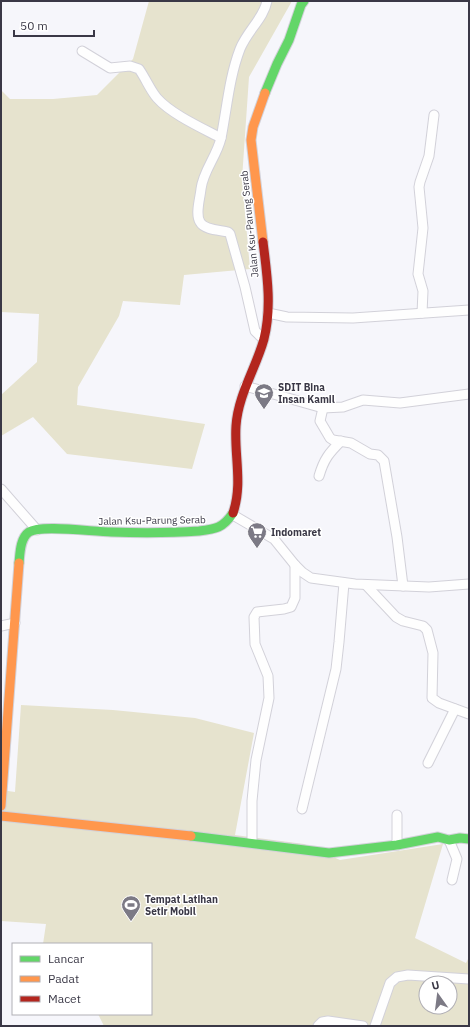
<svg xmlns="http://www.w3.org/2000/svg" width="470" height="1027" font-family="'IBM Plex Sans',sans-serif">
<rect width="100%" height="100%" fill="#f6f6fb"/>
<!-- green -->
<g fill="#e6e3ce" fill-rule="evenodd">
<polygon points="149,1 292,1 249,77 242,179 250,269 184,275 180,305 123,301 119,316 78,387 77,405 205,424 192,469 67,454 33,417 1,436 1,395 37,362 39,314 1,312 1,90 10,99 53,99 97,95 133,59"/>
<path d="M21 705 113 710 195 718 254 733 235 835 304 844 340 860 443 844 415 938 466 963 469 957V1026H104L98 1014H151V944H43L46 924 1 921V790L15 792ZM426 983H450V1007H426Z"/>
</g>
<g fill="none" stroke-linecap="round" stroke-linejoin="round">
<defs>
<g id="street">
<path d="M82 51 110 68 130 66 139 69C146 79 150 90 157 98 171 114 202 128 221 138"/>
<polyline points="268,313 287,317 353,318 469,310"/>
<polyline points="422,313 423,291 418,274 423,228 419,187 420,182 429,156 434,115"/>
<path d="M264 336H260L255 331 245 287 230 234 228 232C220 230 204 230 200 222 195 214 200 199 201 189 203 171 217 156 221 138 227 108 229 78 240 49 247 31 264 18 267 1"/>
<polyline points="245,386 323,408 343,407 363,400 400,403 469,394"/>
<polyline points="323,408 320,421 330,438 333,440 351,443 370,454 378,455 384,461 397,537 403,586"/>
<path d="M319 476C324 459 329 453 341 441"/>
<polyline points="1,489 37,530"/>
<polyline points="233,515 274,539 295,565 302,572 311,578 355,584 429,587 469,584"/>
<polyline points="366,585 396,617 403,621 423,626 427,630 433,653 432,698 439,703 469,714"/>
<polyline points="1,626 15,623"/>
<polyline points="428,763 455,709"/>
<polyline points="302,809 336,669 339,642 344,583"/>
<polyline points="397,815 397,845"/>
<polyline points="449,840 457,859 452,880"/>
<polyline points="252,843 252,801 256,760 269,698 268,676 255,644 254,617 257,612 284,609 291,607 295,598 295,565"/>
<polyline points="318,1026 322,1022 328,1021 363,1026"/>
<polyline points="375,1026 390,983 397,977 408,975 469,979"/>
</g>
<g id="fast">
<polyline points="265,93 277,64 289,40 301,5 304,1"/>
<path d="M19 563C20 554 20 538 29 532 41 524 94 532 111 532 140 533 170 533 199 531 216 529 223 528 233 513"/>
<polyline points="191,836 329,853 397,845 438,837 449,840 460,838 469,839"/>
</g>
<g id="slow">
<polyline points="263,242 251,140 253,127 265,93"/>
<polyline points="1,806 19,563"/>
<polyline points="1,816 191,836"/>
</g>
<path id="jam" d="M233 513C243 484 234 455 236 426 238 395 256 368 264 339 272 307 267 274 263 242"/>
</defs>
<!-- street casing -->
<use href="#street" stroke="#d2d1d9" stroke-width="11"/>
<!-- fast casing -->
<use href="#fast" stroke="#d2d1d9" stroke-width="11"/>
<!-- slow casing -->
<use href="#slow" stroke="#d2d1d9" stroke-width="11"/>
<!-- jam casing -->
<use href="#jam" stroke="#d2d1d9" stroke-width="11"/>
<!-- street -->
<use href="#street" stroke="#fefefe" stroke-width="9"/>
<!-- fast -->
<use href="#fast" stroke="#63d668" stroke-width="9"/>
<!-- slow -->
<use href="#slow" stroke="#ff974d" stroke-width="9"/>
<!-- jam -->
<use href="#jam" stroke="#b3261e" stroke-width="9"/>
</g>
<!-- icons -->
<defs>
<symbol id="school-pin" viewBox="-11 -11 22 30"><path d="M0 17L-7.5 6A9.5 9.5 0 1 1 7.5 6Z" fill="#7c7a85" stroke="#fff"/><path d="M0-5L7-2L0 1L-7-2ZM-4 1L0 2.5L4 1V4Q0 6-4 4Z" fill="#fff"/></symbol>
<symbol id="supermarket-pin" viewBox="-11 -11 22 30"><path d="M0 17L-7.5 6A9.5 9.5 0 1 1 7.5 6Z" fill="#7c7a85" stroke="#fff"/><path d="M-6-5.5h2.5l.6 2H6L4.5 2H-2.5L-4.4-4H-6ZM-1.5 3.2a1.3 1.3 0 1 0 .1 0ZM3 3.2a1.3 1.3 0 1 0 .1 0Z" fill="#fff"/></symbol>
<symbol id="stadium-pin" viewBox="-11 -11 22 30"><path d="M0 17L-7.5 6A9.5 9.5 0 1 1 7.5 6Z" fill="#7c7a85" stroke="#fff"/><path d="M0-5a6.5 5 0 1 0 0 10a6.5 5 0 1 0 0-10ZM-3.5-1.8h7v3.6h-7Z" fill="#fff"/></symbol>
</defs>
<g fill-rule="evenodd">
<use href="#school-pin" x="253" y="382" width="22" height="30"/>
<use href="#supermarket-pin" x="246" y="521" width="22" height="30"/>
<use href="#stadium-pin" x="120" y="894" width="22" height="30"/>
</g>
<g text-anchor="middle" stroke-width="3" stroke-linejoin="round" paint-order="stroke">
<!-- street labels -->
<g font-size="10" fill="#3a3846" stroke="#fff">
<text transform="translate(249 224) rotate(-96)" y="4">Jalan Ksu-Parung Serab</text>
<text transform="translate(152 520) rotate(-1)" y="4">Jalan Ksu-Parung Serab</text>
</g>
<!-- poi labels -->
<g font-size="10" font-weight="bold" fill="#3a3846" stroke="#fff" text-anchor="start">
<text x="278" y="391">SDIT Bina<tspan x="278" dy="12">Insan Kamil</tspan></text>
<text x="271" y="536">Indomaret</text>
<text x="145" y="903">Tempat Latihan<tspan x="145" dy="12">Setir Mobil</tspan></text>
</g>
</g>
<!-- border -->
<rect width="470" height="1027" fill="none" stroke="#3a3846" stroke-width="4"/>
<!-- legend -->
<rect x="12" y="943" width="140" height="72" fill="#ffffff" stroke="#b0afb5"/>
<rect x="20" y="956" width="20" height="6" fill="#63d668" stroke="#b0afb5"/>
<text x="48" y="963" font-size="12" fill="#3a3846">Lancar</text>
<rect x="20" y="976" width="20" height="6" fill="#ff974d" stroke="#b0afb5"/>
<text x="48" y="983" font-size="12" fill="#3a3846">Padat</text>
<rect x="20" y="996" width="20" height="6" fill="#b3261e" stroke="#b0afb5"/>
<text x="48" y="1003" font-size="12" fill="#3a3846">Macet</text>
<!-- north arrow -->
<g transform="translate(438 995) rotate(346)"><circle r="19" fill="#ffffff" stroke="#b0afb5"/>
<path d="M0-3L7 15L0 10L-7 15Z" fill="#7c7a85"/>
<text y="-6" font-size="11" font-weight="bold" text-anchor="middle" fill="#3a3846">U</text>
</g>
<!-- scale -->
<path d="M14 30v6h80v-6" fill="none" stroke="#3a3846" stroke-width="2"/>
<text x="20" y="30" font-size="12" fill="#3a3846" stroke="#ffffff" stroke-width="3" paint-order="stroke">50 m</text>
</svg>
